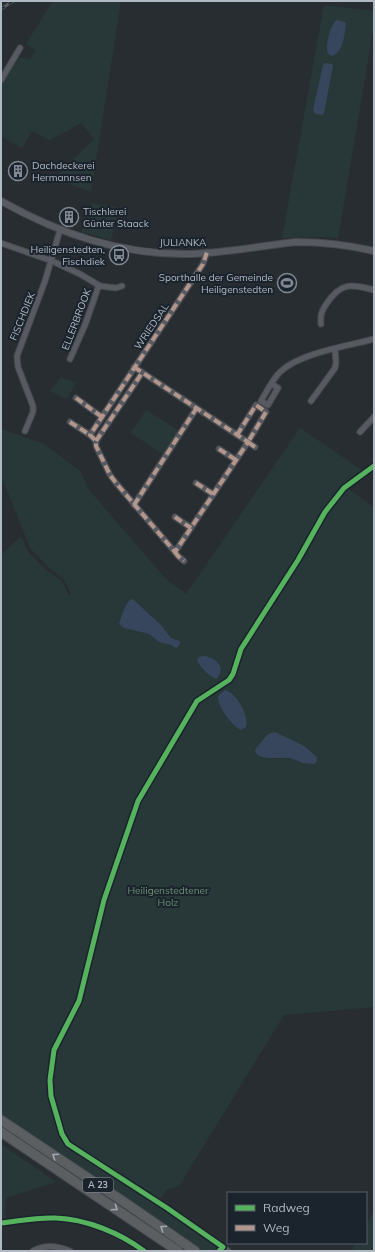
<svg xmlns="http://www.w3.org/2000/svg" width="375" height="1252" font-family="Mulish,sans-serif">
<rect width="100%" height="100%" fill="#282d32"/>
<!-- green -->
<g fill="#283839" fill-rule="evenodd">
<polygon points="53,1 121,1 91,192 55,178 94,139 82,123 49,140 32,131 22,148 1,136 1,85 18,57 30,59 36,50 26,44"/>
<polygon points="324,5 374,11 374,24 338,238 324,237 282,238"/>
<polygon points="92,203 119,208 111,240 82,232"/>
<polygon points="61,377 76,383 67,399 50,391"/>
<polygon points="146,410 179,431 164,455 131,433"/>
<path d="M300 428 363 471 344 485 374 508V1007L284 1015 179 1186 166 1190 160 1199 69 1142 67 1145 162 1209 219 1249 217 1251H203L155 1217 1 1114V555L21 536 28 552 46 570 62 581 69 595 71 594 64 579 48 567 30 548 1 475V429L44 444 80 471 89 490 166 579 186 594ZM131 599 134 600 161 625 171 638 177 639 176 648 171 645 159 642 149 634 124 628 119 622C122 614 125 605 131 599ZM275 732 314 753 303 763 290 758 273 759Z"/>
<polygon points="1,1144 56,1182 6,1198 5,1220 1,1220"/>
<polygon points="374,1211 374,1251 352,1251 356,1243 366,1243 366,1225"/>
</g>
<!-- water -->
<g fill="#37465c">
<path d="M337 20 345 22 346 24C344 36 344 51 332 56L328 54C325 46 330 24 337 20Z"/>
<polygon points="325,63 332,64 333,66 324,113 322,115 315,114 313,110 323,65"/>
<path d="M131 599 134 600 161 625 171 638 180 641C180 644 180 646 176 648L171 645 159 642 149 634 124 628 119 623C122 615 125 604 131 599Z"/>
<path d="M202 656C215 656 228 668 216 679 208 675 202 669 197 661L199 657Z"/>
<path d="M225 690C237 693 249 716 246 727L241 730C232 726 217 706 218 696Z"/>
<path d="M275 732C290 740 307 744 317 758V761L314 764 303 763 290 758H267L259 756 255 752 256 748 268 734Z"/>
</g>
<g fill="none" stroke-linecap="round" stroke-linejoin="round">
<defs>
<g id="minor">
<polyline points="1,80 20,48"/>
<polyline points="1,243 52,261 80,274 100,286 116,288 122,286"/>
<path d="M321 324C320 315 322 310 327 303 341 282 352 284 374 290"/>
<polyline points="70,359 85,325 99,285"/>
<polyline points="134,367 248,442 175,552 116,483 110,475 96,446 96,441 90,435 203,264 207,252"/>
<path d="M272 384 278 388 268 405 261 401C267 391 272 380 280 372 300 353 347 346 374 339"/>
<polyline points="76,398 102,417"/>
<polyline points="311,401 335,368 336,362 335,349"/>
<polyline points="70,422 90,435"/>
<polyline points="25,431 33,412 33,406 18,367 17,356 45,281 60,230"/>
<polyline points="360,432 374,417"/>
<polyline points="237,435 256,405 266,412 248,442 255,447"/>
<polyline points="96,441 142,373"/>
<polyline points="219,449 236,460"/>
<polyline points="366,472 374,466"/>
<polyline points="196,483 213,494"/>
<polyline points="134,505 196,409"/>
<polyline points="175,517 191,528"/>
<polyline points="175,552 178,556 184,561"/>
<path d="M1 1223C19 1221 38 1217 56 1218 86 1219 120 1233 144 1251"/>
<polyline points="223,1247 228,1251"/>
<path d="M33 1251C45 1244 58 1246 70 1251"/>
</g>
<path id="tertiary" d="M1 201C60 234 121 255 190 254 225 253 261 246 296 242 323 242 348 245 374 251"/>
<g id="motorway">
<polyline points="1,1120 127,1204 195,1251"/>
<polyline points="1,1132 178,1251"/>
</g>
</defs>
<!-- minor casing -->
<use href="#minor" stroke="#46494d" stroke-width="7"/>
<!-- tertiary casing -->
<use href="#tertiary" stroke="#46494d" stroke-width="8"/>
<!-- motorway casing -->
<use href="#motorway" stroke="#44494e" stroke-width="11"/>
<!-- minor -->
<use href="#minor" stroke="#575b61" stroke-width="5"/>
<!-- tertiary -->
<use href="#tertiary" stroke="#575b61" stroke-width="6"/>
<!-- motorway -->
<use href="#motorway" stroke="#5c5f62" stroke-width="9"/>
<defs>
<polyline id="rail" points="1,9 13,1"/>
</defs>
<!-- rail casing -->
<use href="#rail" stroke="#5b5f65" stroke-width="3"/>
<!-- rail -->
<use href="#rail" stroke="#1b232d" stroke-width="1.5" stroke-dasharray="4.5" stroke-linecap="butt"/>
<!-- quiet -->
<g stroke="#b2968c" stroke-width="4" stroke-dasharray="8 4" stroke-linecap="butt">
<polyline points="134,367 248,442 175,552 116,483 110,475 96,446 96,441 90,435 203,264 207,252"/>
<polyline points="76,398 102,417"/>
<polyline points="70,422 90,435"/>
<polyline points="237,435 256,405 266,412 248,442 255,447"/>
<polyline points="96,441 142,373"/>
<polyline points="219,449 236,460"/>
<polyline points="196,483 213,494"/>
<polyline points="134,505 196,409"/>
<polyline points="175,517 191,528"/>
<polyline points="175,552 178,556 184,561"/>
</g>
<defs>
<g id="cycleway">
<path d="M1 1223C19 1221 38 1217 56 1218 86 1219 120 1233 144 1251"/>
<polyline points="219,1251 223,1247 167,1208 68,1144 62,1134 51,1096 50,1080 54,1050 79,1001 104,900 138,801 197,701 229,680 233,674 241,649 298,560 325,512 344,488 374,466"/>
</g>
</defs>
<!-- cycleway casing -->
<use href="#cycleway" stroke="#1b232d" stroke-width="8"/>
<!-- cycleway -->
<use href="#cycleway" stroke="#56b35d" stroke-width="5"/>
</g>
<!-- one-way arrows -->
<defs><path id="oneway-chevron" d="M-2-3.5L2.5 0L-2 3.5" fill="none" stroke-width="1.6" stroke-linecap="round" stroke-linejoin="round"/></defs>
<g stroke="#a0a7b0">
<use href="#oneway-chevron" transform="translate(55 1156) rotate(-146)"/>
<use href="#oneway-chevron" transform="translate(115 1208) rotate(34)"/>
<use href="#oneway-chevron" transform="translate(163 1228) rotate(-146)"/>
</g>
<!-- icons -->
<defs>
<symbol id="building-ring" viewBox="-11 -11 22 22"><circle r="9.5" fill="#1b232d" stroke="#818891" stroke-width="1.5"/><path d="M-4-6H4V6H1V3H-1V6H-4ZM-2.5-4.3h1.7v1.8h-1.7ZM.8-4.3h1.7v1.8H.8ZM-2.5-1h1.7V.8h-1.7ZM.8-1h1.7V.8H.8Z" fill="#818891"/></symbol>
<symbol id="bus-ring" viewBox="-11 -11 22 22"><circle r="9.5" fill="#1b232d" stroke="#818891" stroke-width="1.5"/><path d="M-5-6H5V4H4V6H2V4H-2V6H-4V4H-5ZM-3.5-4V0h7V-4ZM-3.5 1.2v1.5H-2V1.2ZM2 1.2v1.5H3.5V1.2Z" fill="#818891"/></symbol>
<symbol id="stadium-ring" viewBox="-11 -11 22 22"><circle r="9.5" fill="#1b232d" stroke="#818891" stroke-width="1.5"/><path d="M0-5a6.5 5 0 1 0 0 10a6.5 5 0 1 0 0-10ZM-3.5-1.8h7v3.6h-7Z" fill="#818891"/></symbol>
</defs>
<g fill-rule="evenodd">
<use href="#building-ring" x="7" y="160" width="22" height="22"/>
<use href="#building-ring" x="58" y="206" width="22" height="22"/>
<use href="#bus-ring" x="108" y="244" width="22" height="22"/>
<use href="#stadium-ring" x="276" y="272" width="22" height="22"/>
</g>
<g text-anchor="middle" stroke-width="4" stroke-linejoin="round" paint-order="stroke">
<!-- shield labels -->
<rect fill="#1b232d" stroke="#848c97" stroke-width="1" x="83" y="1178" width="30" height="14" rx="3"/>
<g font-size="9" font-weight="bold" fill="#b1b9c4">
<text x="98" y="1188">A 23</text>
</g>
<!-- poi labels -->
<g font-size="10" fill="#b1b9c4" stroke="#1b232d" text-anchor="start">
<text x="32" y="169">Dachdeckerei<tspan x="32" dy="12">Hermannsen</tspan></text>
<text x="83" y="215">Tischlerei<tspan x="83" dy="12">Günter Staack</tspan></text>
<text x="105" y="253" text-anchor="end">Heiligenstedten,<tspan x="105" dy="12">Fischdiek</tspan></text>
<text x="273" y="281" text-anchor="end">Sporthalle der Gemeinde<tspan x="273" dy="12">Heiligenstedten</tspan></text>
</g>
<!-- street labels -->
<g font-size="10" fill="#b1b9c4" stroke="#1b232d">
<text x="183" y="246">JULIANKA</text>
<text transform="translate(22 316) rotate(-68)" y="4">FISCHDIEK</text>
<text transform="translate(76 319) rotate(-69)" y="4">ELLERBROOK</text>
<text transform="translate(151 326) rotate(-56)" y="4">WRIEDSAL</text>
</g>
<!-- park labels -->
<g font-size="10" fill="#6a9373" stroke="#1b232d">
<text x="168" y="894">Heiligenstedtener<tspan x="168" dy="12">Holz</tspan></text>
</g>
</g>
<!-- border -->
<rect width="375" height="1252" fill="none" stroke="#b1b9c4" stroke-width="4"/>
<!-- legend -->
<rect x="227" y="1192" width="140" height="52" fill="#1b232d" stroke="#575f69"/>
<rect x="235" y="1205" width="20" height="6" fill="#56b35d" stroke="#575f69"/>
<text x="263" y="1212" font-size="12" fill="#b1b9c4">Radweg</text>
<rect x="235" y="1225" width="20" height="6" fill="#b2968c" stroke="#575f69"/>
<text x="263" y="1232" font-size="12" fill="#b1b9c4">Weg</text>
</svg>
